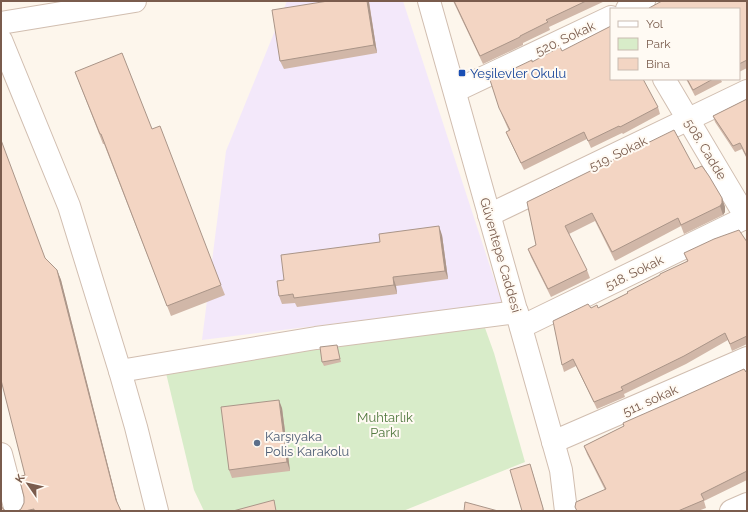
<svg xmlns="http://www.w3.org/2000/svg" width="748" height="512" font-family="Raleway,sans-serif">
<rect width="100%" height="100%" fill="#fdf6ec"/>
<!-- education -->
<polygon fill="#f3e8fa" points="287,1 403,1 502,303 202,340 226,151"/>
<!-- green -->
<polygon fill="#d8ecc9" points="485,328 494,353 525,462 403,511 204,511 194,490 166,373 330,342"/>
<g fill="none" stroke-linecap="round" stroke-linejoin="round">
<defs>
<g id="minor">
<polyline points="429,1 561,470 566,511"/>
<polyline points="627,9 644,1"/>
<polyline points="1,23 135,1"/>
<polyline points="1,40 69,206 120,371 136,427 157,511"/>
<polyline points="664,79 747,219"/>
<polyline points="455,91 611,17"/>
<polyline points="489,215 747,91"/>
<polyline points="521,327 747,217"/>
<polyline points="120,371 316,338 517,312"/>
<polyline points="553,442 747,358"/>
<polyline points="1,454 16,511"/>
<polyline points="731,511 747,504"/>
</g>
</defs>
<!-- minor casing -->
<use href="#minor" stroke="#d1beb0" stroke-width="24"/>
<!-- minor -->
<use href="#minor" stroke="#fff" stroke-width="22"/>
</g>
<!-- wall -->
<g fill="#d1b7a8">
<polygon points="328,1 369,1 377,53 284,69 280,61"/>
<polygon points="453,1 605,1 549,27 550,30 523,43 523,45 483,64"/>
<polygon points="747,1 747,68 739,72 739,9"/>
<polygon points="562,51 658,107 660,114 623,134 622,133 591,148 587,139 524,170 509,139 506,132 509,131 502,115 490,80 532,62"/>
<polygon points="75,72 152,129 221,285 225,295 171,316 104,144 103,144"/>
<polygon points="686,79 724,79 721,80 722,82 695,96"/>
<polygon points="747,99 747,159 742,149 735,152 715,122 713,116"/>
<polygon points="695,169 722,198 725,207 725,212 723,215 684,234 681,226 615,261 595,221 569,234 587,270 590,278 551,297 531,257 528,249 536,245 527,202"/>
<polygon points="442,235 448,279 396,286 397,294 297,307 295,303 282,304 279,296 284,280"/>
<polygon points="747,242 747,344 732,351 728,340 686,364 624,394 625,397 597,409 576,366 564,372 562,365 591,308 598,308 628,293 687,261 684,253"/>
<polygon points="45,258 57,270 61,280 118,505 121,511 18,511 21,509 24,503 25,475"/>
<polygon points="337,345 341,362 324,366 322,362"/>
<polygon points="747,372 747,480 704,501 706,508 698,511 577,511 605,490 587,454 584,446 680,398"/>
<polygon points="282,408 290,471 232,478 229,470"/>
</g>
<!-- shaded-wall -->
<g fill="#aa9588">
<polygon points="367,1 369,1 369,3 377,53 374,45"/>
<polygon points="722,198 725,207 725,212 723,215 720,206"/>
<polygon points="439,226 442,235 448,279 445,271"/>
<polygon points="57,270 61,280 119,510 116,500"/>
<polygon points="393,277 396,286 397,294 394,285"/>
<polygon points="279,400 282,408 290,471 287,462"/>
<polygon points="530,464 533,474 544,511 543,511"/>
</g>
<!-- building -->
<g fill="#f3d5c3" stroke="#aa9588">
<polygon points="328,1 367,1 374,45 280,61 272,10"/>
<polygon points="454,1 586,1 546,20 548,22 520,36 520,37 480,56"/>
<polygon points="662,1 747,1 747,60 739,64 739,9 649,9 649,8"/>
<polygon points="611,26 611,79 643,79 658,107 620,127 619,126 588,141 584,132 521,163 506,132 510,130 499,108 490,80 532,60 532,62 560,47 562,51"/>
<polygon points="122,53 152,129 160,126 221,285 167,306 101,134 100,134 75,72"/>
<polygon points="687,79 713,79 693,90"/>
<polygon points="747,99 747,157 740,143 733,146 713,116"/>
<polygon points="674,130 695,169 702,166 709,176 722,198 722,203 720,206 681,225 678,218 612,252 592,213 565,226 587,270 548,289 528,249 536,245 527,202"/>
<polygon points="1,140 45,258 57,270 116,500 121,511 34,511 34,509 25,511 18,511 21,509 24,503 24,497 19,477 25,475 1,380"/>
<polygon points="439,226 445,271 393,277 394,285 294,298 293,294 279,296 277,281 284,280 281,255 380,242 379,234"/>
<polygon points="739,230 747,242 747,336 730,344 725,333 684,356 621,387 623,390 594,402 573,359 562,365 553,321 588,304 591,308 597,305 598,308 628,293 627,292 660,275 660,274 688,261 684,253 714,239"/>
<polygon points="337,345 340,359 322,362 320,347"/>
<polygon points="744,369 746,372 747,372 747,471 701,494 704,500 678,511 577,511 575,507 576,502 606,489 584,446 624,426 623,423 680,398"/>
<polygon points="279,400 287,462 229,470 221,407"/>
<polygon points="530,464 543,508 543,511 522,511 510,470"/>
<polygon points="274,500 276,511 233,511"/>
<polygon points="465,502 498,511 464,511"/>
<polygon points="1,505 3,509 6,511 1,511"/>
</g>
<!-- markers -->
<rect fill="#1a4fb4" stroke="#fffaf3" stroke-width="1.5" x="458" y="69" width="8" height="8" rx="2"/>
<circle fill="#5c6f8a" stroke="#fffaf3" stroke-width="1.5" cx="257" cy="443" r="4"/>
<g text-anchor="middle" stroke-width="4" stroke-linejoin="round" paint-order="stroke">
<!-- street labels -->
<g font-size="13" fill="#7a5c4d" stroke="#fffaf3">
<text transform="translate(565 38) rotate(-25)" y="5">520. Sokak</text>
<text transform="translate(706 149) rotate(59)" y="5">508. Cadde</text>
<text transform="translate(618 153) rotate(-26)" y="5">519. Sokak</text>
<text transform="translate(501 255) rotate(74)" y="5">Güventepe Caddesi</text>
<text transform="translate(634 272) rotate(-26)" y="5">518. Sokak</text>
<text transform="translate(650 400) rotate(-24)" y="5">511. sokak</text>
</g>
<!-- transit labels -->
<g font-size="13" fill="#164399" stroke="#fffaf3" text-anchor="start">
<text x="470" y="78">Yeşilevler Okulu</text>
</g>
<!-- park labels -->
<g font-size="13" fill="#537a41" stroke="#fffaf3">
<text x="385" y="422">Muhtarlık<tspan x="385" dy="15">Parkı</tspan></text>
</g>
<!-- service labels -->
<g font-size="13" fill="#4e5e75" stroke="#fffaf3" text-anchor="start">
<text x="265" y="441">Karşıyaka<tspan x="265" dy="15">Polis Karakolu</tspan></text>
</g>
</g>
<!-- border -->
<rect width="748" height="512" fill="none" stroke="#7a5c4d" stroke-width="4"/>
<!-- legend -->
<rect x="610" y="8" width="130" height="72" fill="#fffaf3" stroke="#cabbb1"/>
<rect x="618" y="21" width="20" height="6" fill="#ffffff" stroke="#cabbb1"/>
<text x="646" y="28" font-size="12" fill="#7a5c4d">Yol</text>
<rect x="618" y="38" width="20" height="12" fill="#d8ecc9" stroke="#cabbb1"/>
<text x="646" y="48" font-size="12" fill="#7a5c4d">Park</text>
<rect x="618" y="58" width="20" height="12" fill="#f3d5c3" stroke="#cabbb1"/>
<text x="646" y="68" font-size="12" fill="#7a5c4d">Bina</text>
<!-- north arrow -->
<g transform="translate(28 484) rotate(304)" stroke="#fffaf3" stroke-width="3" paint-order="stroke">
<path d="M0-3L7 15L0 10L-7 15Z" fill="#7a5c4d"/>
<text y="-6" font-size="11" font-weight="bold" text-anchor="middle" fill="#7a5c4d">K</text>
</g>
</svg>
